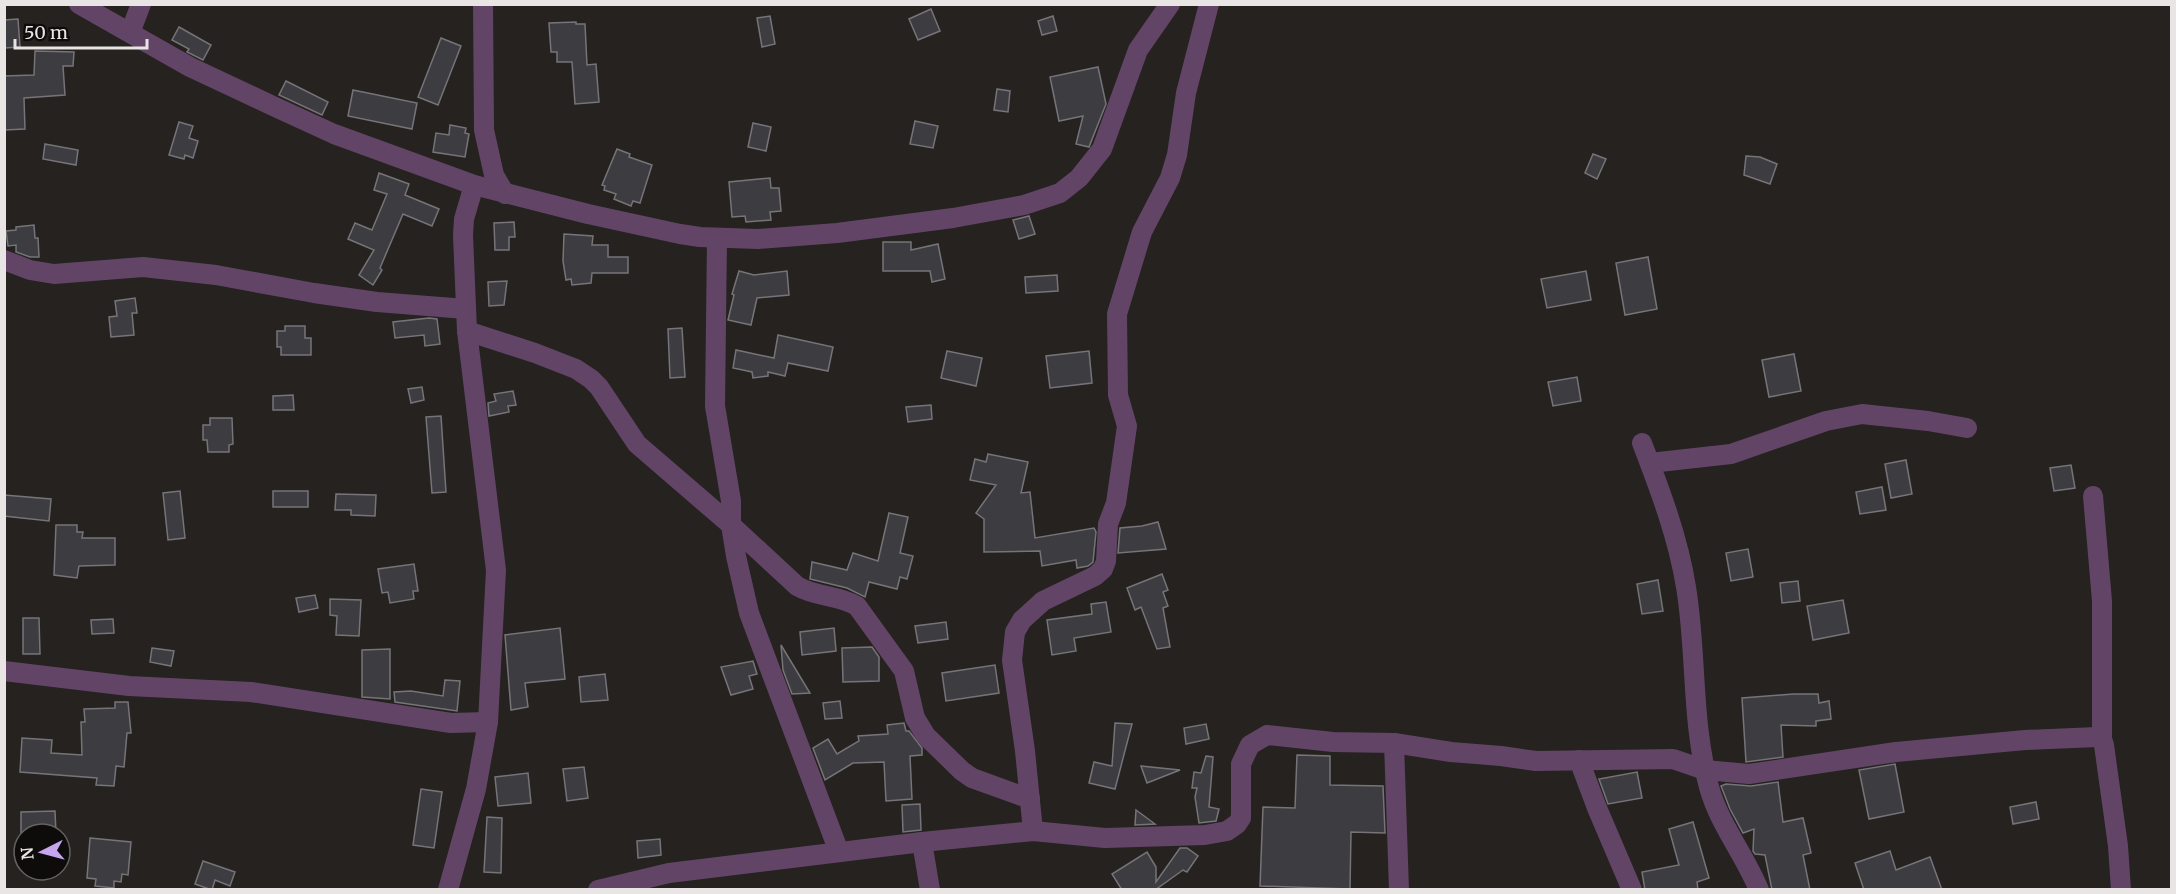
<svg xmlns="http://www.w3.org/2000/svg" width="2176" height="894" font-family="Merriweather,serif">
<rect width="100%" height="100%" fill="#25221f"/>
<!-- building -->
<g fill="#3d3c40" stroke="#767478" stroke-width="1.5">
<polygon points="931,9 940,31 918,40 909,19"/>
<polygon points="770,16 775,44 762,47 757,18"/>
<polygon points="1053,16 1057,31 1042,35 1038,21"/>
<polygon points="18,19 20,47 4,48 4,20"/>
<polygon points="576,22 576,24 585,24 587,65 596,64 599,102 575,104 572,62 557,62 557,52 551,52 549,23"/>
<polygon points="179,27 211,45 203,60 187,52 189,49 172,40"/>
<polygon points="441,38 461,46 438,105 418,97"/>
<polygon points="35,51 74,52 73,66 63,66 65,95 24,98 25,129 4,130 4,76 34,75"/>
<polygon points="1098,67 1106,104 1089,147 1076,144 1083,116 1059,121 1050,77"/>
<polygon points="286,81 328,102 322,115 279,95"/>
<polygon points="997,89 1010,91 1008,112 994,110"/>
<polygon points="353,90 417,103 412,129 348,116"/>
<polygon points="915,121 938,126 933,148 910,144"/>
<polygon points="179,122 193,126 189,138 198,141 193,158 185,155 184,159 169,155"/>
<polygon points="753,123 771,127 766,151 748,147"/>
<polygon points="450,125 466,128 465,133 469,134 465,157 433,152 436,133 449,135"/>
<polygon points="45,144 78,150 76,165 43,159"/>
<polygon points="617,149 630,154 629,157 652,165 640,203 633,201 631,206 614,199 616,194 604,190 605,186 602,185"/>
<polygon points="1593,154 1606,159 1597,179 1585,173"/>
<polygon points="1746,156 1760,157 1777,164 1770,184 1744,175"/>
<polygon points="379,173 409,184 405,195 439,209 432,226 403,214 380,268 382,270 373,285 359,275 374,250 348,239 355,223 372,230 387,194 374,190"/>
<polygon points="770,178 771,188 779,188 781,211 770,212 771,220 746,222 745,216 732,217 729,182"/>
<polygon points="1029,216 1035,234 1019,239 1013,220"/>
<polygon points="514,222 515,237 509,237 509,250 495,250 494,223"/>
<polygon points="34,225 35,238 38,238 39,257 30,257 16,252 16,245 8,246 6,231 16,230 16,227"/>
<polygon points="564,234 593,236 592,245 608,245 608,257 628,257 628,273 592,273 591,283 572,285 571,279 566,280 563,261"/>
<polygon points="883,242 911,242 911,250 938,244 945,279 932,282 930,271 883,271"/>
<polygon points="1648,257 1657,309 1625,315 1616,263"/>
<polygon points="739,271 754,275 787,271 789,295 757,298 751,325 728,320 734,295 732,294"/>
<polygon points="1586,271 1591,300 1547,308 1541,279"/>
<polygon points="1057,275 1058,291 1026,293 1025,277"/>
<polygon points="507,281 504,305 489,306 488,282"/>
<polygon points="135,298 137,313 132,313 134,335 111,337 109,317 117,316 115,301"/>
<polygon points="429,318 437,319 440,344 425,346 424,335 395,338 393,322"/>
<polygon points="285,326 305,326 305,338 311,338 311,355 281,355 281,347 277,347 277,331 285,331"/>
<polygon points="682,328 685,377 670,378 668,329"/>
<polygon points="778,335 833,347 828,371 788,363 785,376 768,372 768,376 753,378 752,372 733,368 736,350 774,358"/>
<polygon points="947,351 982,358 976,386 941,378"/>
<polygon points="1089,351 1092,383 1050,388 1046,356"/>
<polygon points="1794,354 1801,391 1769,397 1762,360"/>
<polygon points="1577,377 1581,401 1553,406 1548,382"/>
<polygon points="422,387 424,400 411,403 408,389"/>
<polygon points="513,391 516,405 508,406 509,412 489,416 488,403 496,401 494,394"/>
<polygon points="293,395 294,410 273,410 273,396"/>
<polygon points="931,405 932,419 908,422 906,407"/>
<polygon points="441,416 446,492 432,493 426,417"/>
<polygon points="210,418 232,418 233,444 229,445 229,452 208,452 207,440 203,440 203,425 210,425"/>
<polygon points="988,454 1028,462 1021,493 1030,492 1035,538 1094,528 1096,532 1093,562 1088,566 1077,568 1076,560 1042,566 1040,551 984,552 984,519 976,513 996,485 970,480 975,459 986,462"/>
<polygon points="1906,460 1912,494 1891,498 1885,464"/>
<polygon points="2071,465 2075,488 2054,491 2050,468"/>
<polygon points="1882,487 1886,510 1860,514 1856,492"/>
<polygon points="180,491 185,538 168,540 163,493"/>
<rect x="273" y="491" width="35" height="16"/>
<polygon points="336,494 376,495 375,516 351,515 351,510 335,510"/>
<polygon points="4,495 51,499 49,521 4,516"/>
<polygon points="889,513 908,517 900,553 913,556 907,579 900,577 897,589 869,582 865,597 847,588 810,579 812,562 847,570 853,553 878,561"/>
<polygon points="1158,522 1166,549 1118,553 1120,528 1142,526"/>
<polygon points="56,525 77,525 77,532 83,532 82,538 115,538 115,565 79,566 77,578 54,575"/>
<polygon points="1748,549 1753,577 1731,581 1726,553"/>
<polygon points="414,564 418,591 413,591 414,599 390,603 388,592 382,593 378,569"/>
<polygon points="1162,574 1168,590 1163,592 1168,606 1163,608 1170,647 1157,649 1141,607 1135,610 1127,588"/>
<polygon points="1658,580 1663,611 1642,614 1637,584"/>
<polygon points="1798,581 1800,601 1782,603 1780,583"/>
<polygon points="315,595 318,608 299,612 296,598"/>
<polygon points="330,599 361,600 359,636 336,635 337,616 330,615"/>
<polygon points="1843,600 1849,633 1813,640 1807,606"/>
<polygon points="1106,602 1111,632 1074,638 1076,651 1052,655 1047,620 1092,614 1091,604"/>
<polygon points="23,618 39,618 40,654 23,654"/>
<polygon points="113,619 114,633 92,634 91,620"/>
<polygon points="946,622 948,639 918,643 915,626"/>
<polygon points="560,628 565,679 525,683 528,707 511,710 505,635"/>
<polygon points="834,628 836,651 802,655 800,632"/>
<polygon points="781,645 810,693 792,694 783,670"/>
<polygon points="872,647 879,657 879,681 843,682 842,648"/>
<polygon points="152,648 174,651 171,666 150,662"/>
<polygon points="390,649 390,699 362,697 362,650"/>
<polygon points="753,661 757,674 749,676 753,689 731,695 721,667"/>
<polygon points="995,665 999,693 946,701 942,673"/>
<polygon points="605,674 608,700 581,702 579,677"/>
<polygon points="445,680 460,681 457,711 395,702 394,692 411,691 443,696"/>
<polygon points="1793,694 1818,694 1819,703 1829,701 1831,719 1816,721 1816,726 1781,725 1783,757 1746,762 1742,698"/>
<polygon points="840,701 842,718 825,719 823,703"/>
<polygon points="115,702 128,702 131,733 127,733 124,767 116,766 114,786 96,785 97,778 20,772 22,738 52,740 51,753 82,755 81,722 85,722 84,709 115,708"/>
<polygon points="904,723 906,731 909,731 922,748 922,755 910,756 912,799 886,801 884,762 853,763 825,780 813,748 828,739 837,754 859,741 858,736 888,734 887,725"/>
<polygon points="1115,723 1132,724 1115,789 1089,783 1094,762 1112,766"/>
<polygon points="1206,724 1209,739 1186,744 1184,728"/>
<polygon points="1297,755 1330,756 1330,785 1383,786 1385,833 1351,832 1350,889 1260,886 1263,807 1295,808"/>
<polygon points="1206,756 1213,757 1209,807 1219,809 1216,821 1199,823 1195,797 1197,788 1192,788 1194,772 1201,773"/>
<polygon points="1895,764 1904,812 1869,819 1859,770"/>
<polygon points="1141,766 1180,770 1147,783"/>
<polygon points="584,767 588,798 567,801 563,769"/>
<polygon points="1637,772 1642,798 1608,804 1599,779"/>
<polygon points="528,773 531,803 498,806 495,777"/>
<polygon points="1778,782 1783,822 1803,818 1811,853 1803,855 1810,890 1772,890 1765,855 1755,854 1753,851 1754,829 1743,833 1730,809 1721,786 1726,784 1751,786"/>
<polygon points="421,789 442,792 434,848 413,845"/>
<polygon points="2036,802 2039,819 2013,824 2010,807"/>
<polygon points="920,804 921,830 903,832 902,805"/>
<polygon points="1136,810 1155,824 1135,825"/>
<polygon points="55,811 56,834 21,834 21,812"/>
<polygon points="487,817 502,818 501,873 484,872"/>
<polygon points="1693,822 1709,878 1697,882 1698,890 1645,890 1642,872 1679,865 1669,829"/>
<polygon points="90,838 131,842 128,875 122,874 121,882 114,881 114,888 95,886 96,879 87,878"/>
<polygon points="660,839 661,855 638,858 637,841"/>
<polygon points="1180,848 1187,848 1198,856 1187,872 1183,870 1155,890 1122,890 1112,874 1147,852 1156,867 1156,882"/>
<polygon points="1890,851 1896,870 1930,857 1942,890 1864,890 1855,863"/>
<polygon points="203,861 235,872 230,886 215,880 212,890 195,884"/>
</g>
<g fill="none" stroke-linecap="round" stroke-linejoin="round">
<!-- minor -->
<g stroke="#624566" stroke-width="20">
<polyline points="79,4 190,67 273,106 334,134 474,185 588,214 680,234 700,237 758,239 837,233 953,218 1024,205 1060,193 1079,178 1102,149 1138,50 1170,4"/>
<polyline points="483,4 484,130 494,175 505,194"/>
<polyline points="130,33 141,4"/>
<polyline points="717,238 715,406 731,501 731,525 736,556 749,613 839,852"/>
<polyline points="4,260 30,270 54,274 143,267 216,275 314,293 377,302 466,309"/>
<path d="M467 331 535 353 576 369 591 379 599 387 637 444 731 525 797 586C815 597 839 595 857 606L904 671 915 718 926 736 962 771 972 778 1030 799"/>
<path d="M1642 443C1660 490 1678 537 1686 587 1697 653 1691 721 1709 787 1719 824 1745 855 1759 890"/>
<polyline points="1650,463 1731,454 1826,421 1862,414 1928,421 1967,428"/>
<polyline points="2093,496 2102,601 2102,739"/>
<polyline points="4,671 129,686 251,692 451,723 488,722"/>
<polyline points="1394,743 1399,890"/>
<polyline points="1579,760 1597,808 1632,890"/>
<polyline points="1033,831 1025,751 1012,660 1015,632 1022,620 1043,601 1095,576 1103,569 1106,561 1108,524 1116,503 1127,426 1118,395 1117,314 1142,232 1170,178 1177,155 1186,93 1209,4"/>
<polyline points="922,842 930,890"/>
<polyline points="448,890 476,789 488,722 496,570 467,331 463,235 464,219 474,185"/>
<polyline points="598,890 669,873 922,842 1033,831 1105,838 1205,835 1227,831 1237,824 1241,818 1241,764 1250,745 1267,735 1333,742 1394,743 1451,752 1501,756 1536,761 1673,759 1705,770 1749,774 1896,752 2025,740 2097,737 2102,739 2104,745 2118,846 2121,890"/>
</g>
</g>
<!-- border -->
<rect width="2176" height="894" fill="none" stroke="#e8e5e4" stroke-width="12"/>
<!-- north arrow -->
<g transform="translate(42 852) rotate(264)"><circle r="28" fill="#0d0c0b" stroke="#656362" stroke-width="1.5"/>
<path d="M0-4.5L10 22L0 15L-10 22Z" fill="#c7a6ef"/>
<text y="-9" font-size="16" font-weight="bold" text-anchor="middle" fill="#e8e5e4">N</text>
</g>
<!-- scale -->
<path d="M15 39v9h132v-9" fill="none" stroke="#e8e5e4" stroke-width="3"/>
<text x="24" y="39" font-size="18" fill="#e8e5e4" stroke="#0d0c0b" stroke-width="4.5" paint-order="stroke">50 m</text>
</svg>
